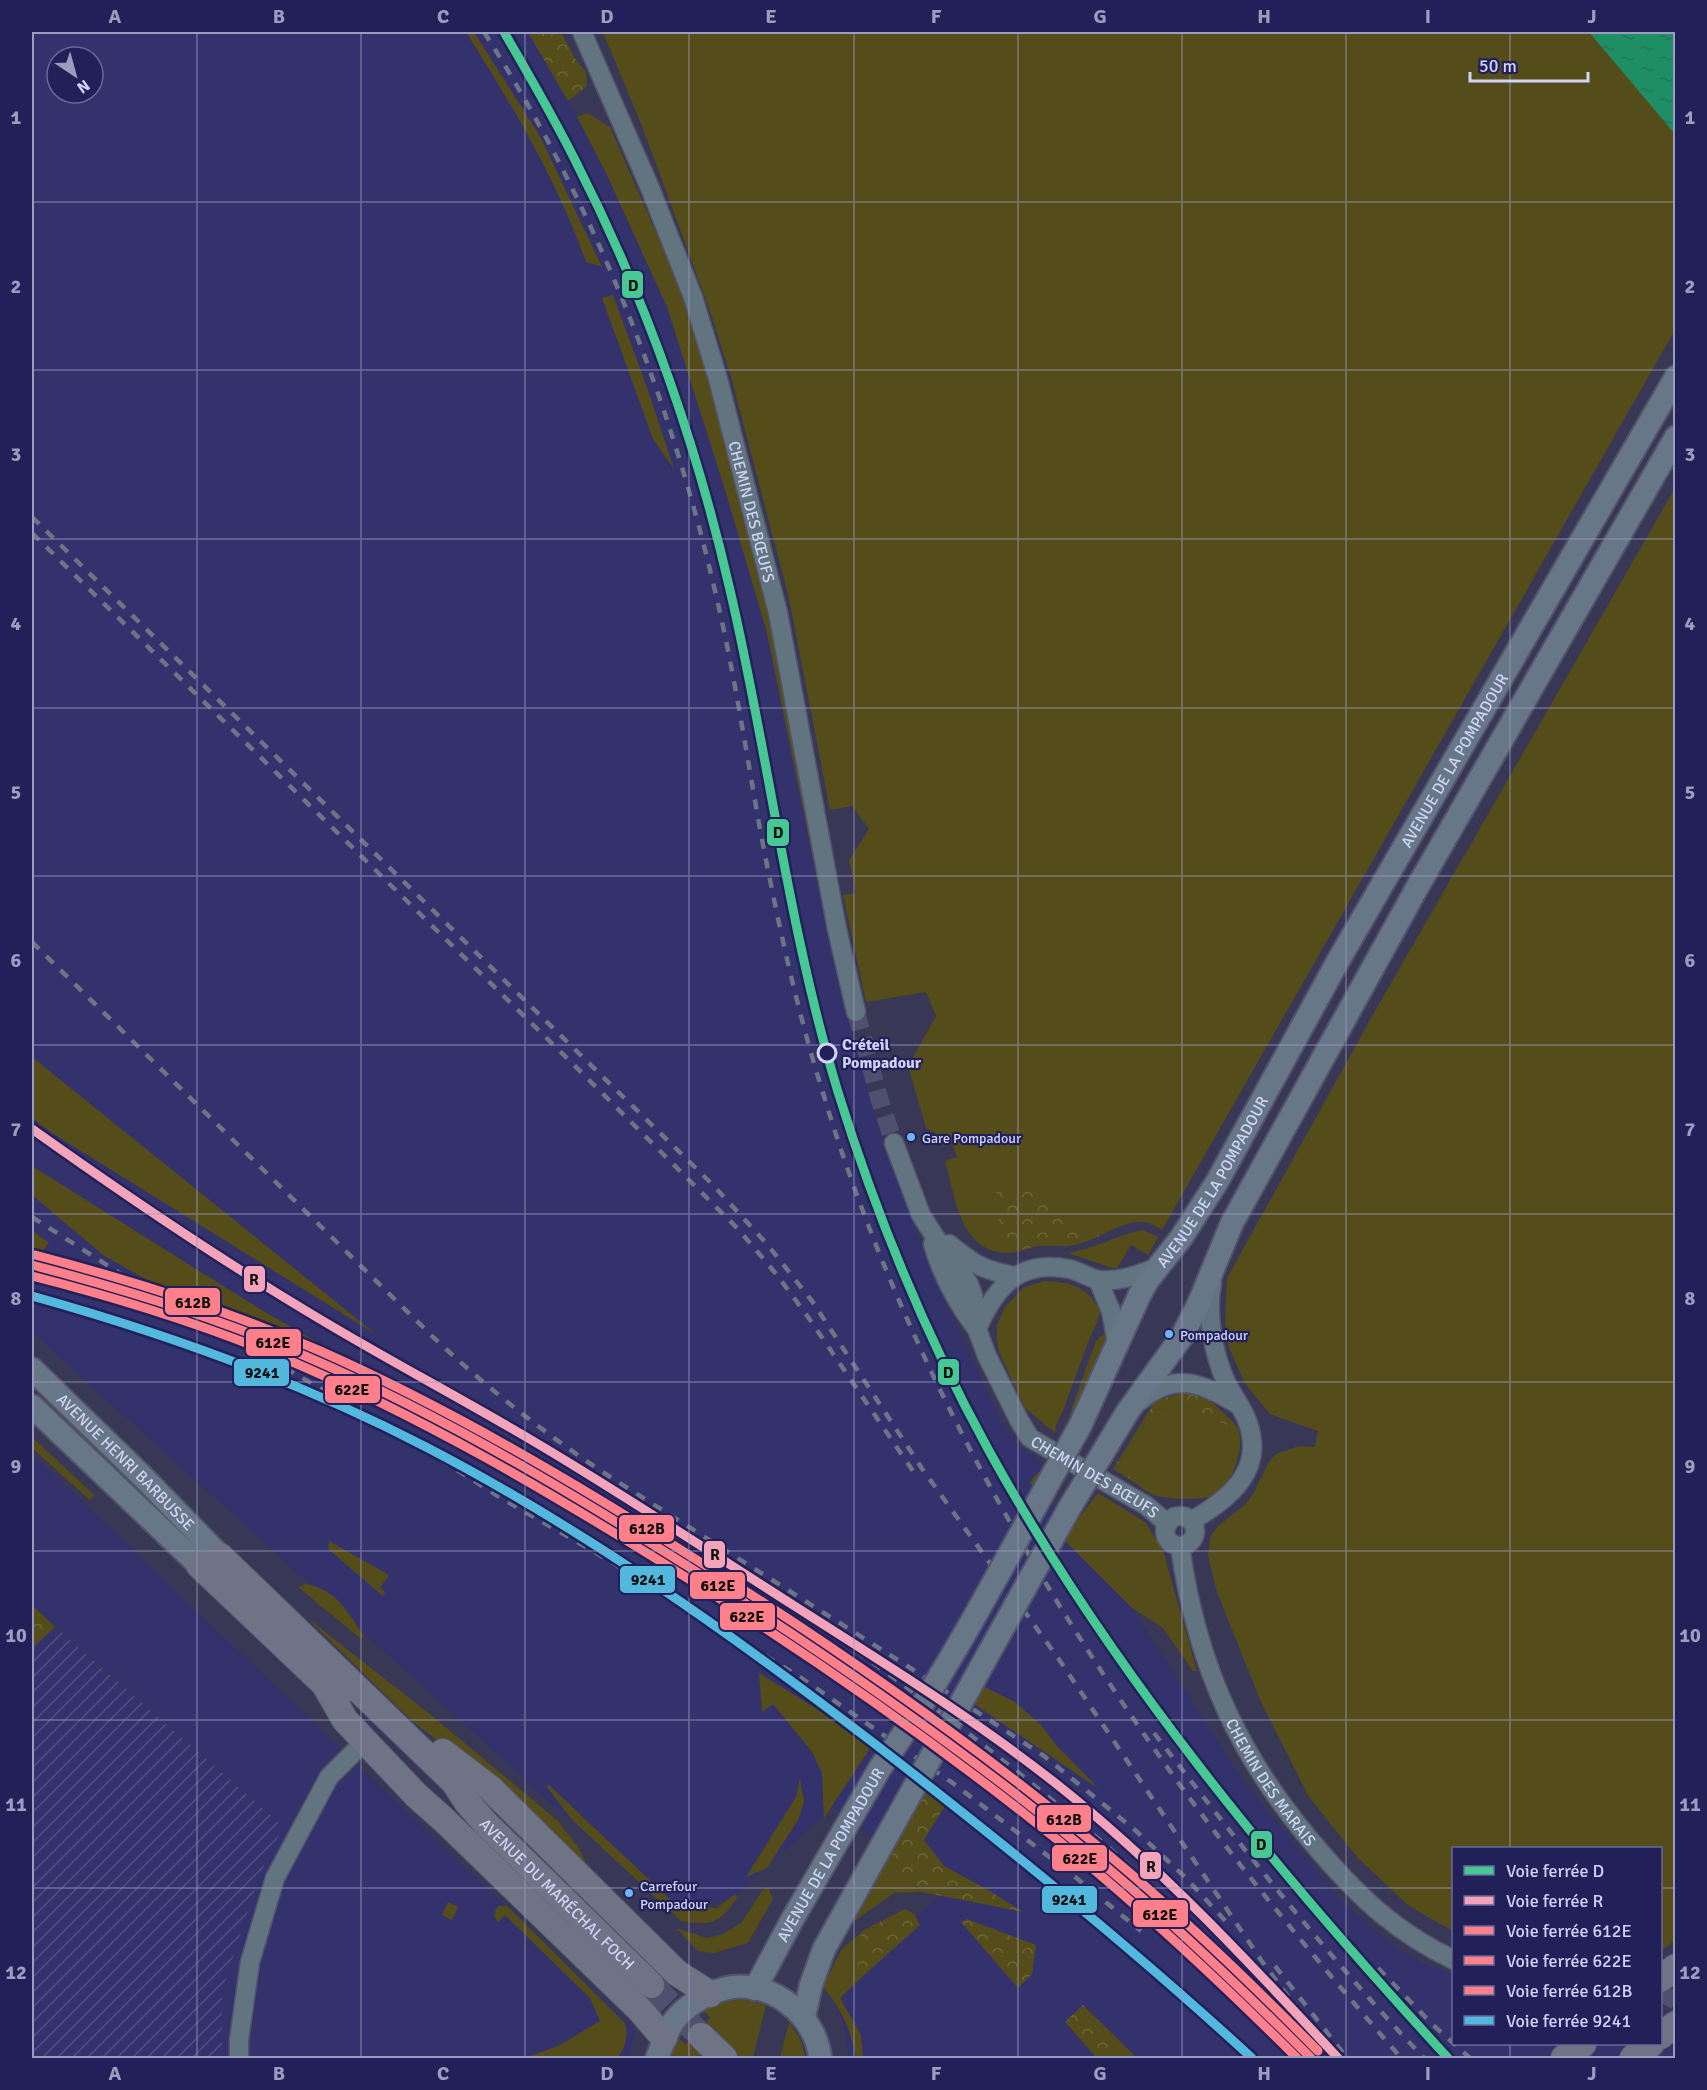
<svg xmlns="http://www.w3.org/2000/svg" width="1707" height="2090" font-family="Signika,sans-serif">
<defs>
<pattern id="industrial-furrows" width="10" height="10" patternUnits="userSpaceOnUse" patternTransform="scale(1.5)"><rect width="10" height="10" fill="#33326d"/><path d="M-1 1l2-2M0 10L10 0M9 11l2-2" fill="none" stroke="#504f83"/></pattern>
<pattern id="forest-crowns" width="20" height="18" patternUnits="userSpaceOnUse" patternTransform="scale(1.5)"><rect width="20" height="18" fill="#554d19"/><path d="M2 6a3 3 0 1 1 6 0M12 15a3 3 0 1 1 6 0" fill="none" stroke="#6c663b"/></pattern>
<pattern id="water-ripples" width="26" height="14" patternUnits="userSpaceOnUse" patternTransform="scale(1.5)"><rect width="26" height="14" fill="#1e8e65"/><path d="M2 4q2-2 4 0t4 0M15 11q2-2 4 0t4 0" fill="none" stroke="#29735c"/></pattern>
</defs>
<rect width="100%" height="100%" fill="#383756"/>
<!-- built -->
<g fill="#33326d" fill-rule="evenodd">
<path d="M32 32H528L577 117 605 171 667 307 726 493 767 633 828 934 860 1061 885 1145 930 1270 999 1416 1019 1447 1040 1461 1063 1539 1132 1608 1243 1781 1339 1898 1389 1943 1421 1963 1453 1974 1454 2044H1660L1661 2008 1675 2018V2058H850L837 1993 942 1894 833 1806 736 1895 678 1918 32 1332V1266L49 1243 32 1230ZM57 57H93V93H57Z"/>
<polygon points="32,1454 635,2030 629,2058 222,2058 222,1992 259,1876 283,1826 32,1605"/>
</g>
<!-- industrial -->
<polygon fill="url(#industrial-furrows)" points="55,1627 283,1826 259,1876 222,1992 222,2058 32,2058 32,1648"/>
<!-- green -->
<g fill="#554d19">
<path d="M466 32H474L541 138 602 267 586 262C557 180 512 105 466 32Z"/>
<path d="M596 32H1675V330L1162 1230C1157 1227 1151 1223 1145 1222 1121 1220 1098 1240 1075 1245 1062 1248 1048 1244 1034 1247 1025 1249 1016 1253 1007 1253 960 1252 955 1196 945 1161L957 1157 952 1143 940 1146 936 1133 926 1128 908 1066 936 1016 926 992 866 1002 843 895 856 893 849 860 869 829 852 806 830 810 789 598 731 377 708 305 642 126 604 35Z"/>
<polygon points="588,113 610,127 684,297 718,416 771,610 812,834 820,892 767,633 726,493 667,307 605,171 577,117"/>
<polygon points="613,295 649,393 674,469 653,439 602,298"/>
<polygon points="1675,488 1675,1941 1661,1950 1660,1848 1454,1848 1453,1931 1409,1906 1358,1858 1309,1797 1261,1702 1217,1592 1208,1555 1211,1535 1218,1526 1246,1504 1254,1492 1269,1462 1276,1454 1299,1446 1315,1447 1318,1431 1270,1414 1245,1384 1229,1347 1225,1323 1227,1278 1370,1020"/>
<polygon points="32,1057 377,1335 52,1133 32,1118"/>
<polygon points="32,1166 263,1311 386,1381 287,1339 193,1306 103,1255 32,1195"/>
<polygon points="32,1230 49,1243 35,1261 32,1259"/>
<path d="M1143 1230 1158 1237 1148 1255 1131 1245 1117 1268H1112L1068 1253C1094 1249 1117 1235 1143 1230Z"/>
<path d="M1045 1281C1070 1282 1089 1287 1100 1311L1096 1325 1088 1342 1063 1411 1056 1425 1055 1433 1025 1408 999 1352 997 1340V1325L1005 1307 1024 1287Z"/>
<polygon points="1108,1330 1106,1351 1069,1429 1035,1490 1030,1483 1035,1475 1044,1468 1067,1429 1072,1407 1096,1341"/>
<path d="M1187 1405 1207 1418 1227 1425 1231 1420C1234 1423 1238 1428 1239 1432 1244 1449 1232 1486 1215 1495 1203 1501 1167 1499 1154 1495 1143 1491 1126 1474 1116 1467L1155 1411Z"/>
<polygon points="32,1437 94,1495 90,1500 32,1448"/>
<polygon points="1098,1493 1145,1522 1157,1541 1160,1540 1197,1671 1193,1671 1162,1627 1132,1608 1063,1539"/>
<polygon points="329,1541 389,1575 380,1588 385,1592 383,1596 328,1549"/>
<path d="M306 1584C337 1590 347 1611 364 1636L361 1639 298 1587Z"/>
<polygon points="307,1618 431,1715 558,1821 579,1848 593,1878 496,1785 412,1721"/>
<polygon points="759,1673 873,1744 824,1818 822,1773 812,1752 773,1704 762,1712"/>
<polygon points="983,1686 1015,1702 1040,1724 1057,1746 1099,1789 974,1704"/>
<polygon points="800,1779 804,1802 798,1820 767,1868 746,1877 796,1797"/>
<path d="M548 1784 677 1906 717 1908 735 1894 737 1898C718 1924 712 1926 681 1921L572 1820 547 1787Z"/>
<polygon points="885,1863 922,1892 894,1893 853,1922"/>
<polygon points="768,1887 773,1899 748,1943 714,1953 698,1951 676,1928 707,1938 723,1934 742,1922 762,1891"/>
<polygon points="448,1902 458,1907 452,1920 442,1915"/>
<path d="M499 1906H507L625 2023C629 2035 625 2049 617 2058H524L558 2046 600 2021 590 1998 505 1915 498 1922 494 1916 496 1909Z"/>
<path d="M864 1930 841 1974 863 1976 840 1998 861 2035 863 2058H856C850 2028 843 2011 823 1987L841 1950Z"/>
<polygon points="744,1999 766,2005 753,2058 741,2058 712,2030 706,2058 669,2058 670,2051 677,2037 685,2044 710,2018 703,2010 720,2002"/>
<polygon points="789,2022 800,2039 806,2058 780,2058"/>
</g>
<!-- forest -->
<g fill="url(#forest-crowns)">
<polygon points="528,32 561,32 576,60 586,72 587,86 568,101"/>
<polygon points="1015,1183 1100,1236 1075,1245 1037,1246 1008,1253 1001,1245 996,1187"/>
<polygon points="1188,1391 1213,1403 1231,1420 1227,1425 1207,1418 1187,1405 1155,1411 1116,1467 1153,1494 1113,1469 1155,1401"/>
<polygon points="32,1605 55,1627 32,1648"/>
<polygon points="930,1784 949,1799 924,1840 944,1866 988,1890 1023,1912 922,1892 885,1863"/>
<polygon points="905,1909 914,1914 920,1925 863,1976 841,1974 864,1930"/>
<polygon points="967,1919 1036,1945 1032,1974 1018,1988 961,1922"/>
<polygon points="1083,2005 1137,2058 1097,2058 1065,2022"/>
</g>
<!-- water -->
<polygon fill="url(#water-ripples)" points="1589,32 1675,32 1675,134"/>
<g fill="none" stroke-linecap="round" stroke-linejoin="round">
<!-- minor-tunnel -->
<g stroke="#4f4f6e" stroke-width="18" stroke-dasharray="18 9" stroke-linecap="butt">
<polyline points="856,1012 880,1101 894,1143"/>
<polyline points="1660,1992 1676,2001"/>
</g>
<!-- highway-tunnel -->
<polyline stroke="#4f4f6e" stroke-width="26" stroke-dasharray="26 13" stroke-linecap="butt" points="651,1985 701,2036"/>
<defs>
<g id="minor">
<path id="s1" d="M582 32 650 188 693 297 718 379 778 613 837 929 856 1012"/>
<path id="s2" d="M894 1143 921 1215 946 1254 963 1275 969 1284 973 1295 977 1329 987 1356 1019 1420 1030 1438 1147 1506 1168 1524"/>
<path d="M933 1244C942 1275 957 1303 976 1328"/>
<path d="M949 1244C975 1265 982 1270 1015 1276"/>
<polyline points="1098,1280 1111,1311 1117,1343"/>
<path d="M978 1327C996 1286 1020 1259 1069 1269 1080 1271 1090 1279 1100 1280 1121 1282 1139 1274 1158 1267"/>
<path d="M1140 1401C1175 1371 1202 1383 1237 1404"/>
<circle cx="1180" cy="1531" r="15"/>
<path d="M1191 1521C1228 1500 1265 1471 1248 1423 1243 1408 1233 1396 1226 1382 1213 1353 1206 1314 1212 1283"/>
<path id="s3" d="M1180 1546C1197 1669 1241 1762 1323 1855 1362 1900 1399 1934 1454 1960"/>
<polyline points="239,2058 239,2040 250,1962 275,1878 329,1777 365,1741"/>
</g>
<g id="major">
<path id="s4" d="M32 1369 143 1477 220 1556"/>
<polyline points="32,1406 199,1565"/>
<path id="s5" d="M1080 1426 1140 1294 1148 1280 1181 1238 1217 1182 1338 961 1676 377"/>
<polyline points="1108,1444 1128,1411 1183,1335 1199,1303 1232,1223 1418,886 1676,437"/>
<path id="s6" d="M755 1989 792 1920 880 1768"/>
<polyline points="804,2017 811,1985 824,1949 911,1793"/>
<path d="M657 2058C662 2046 666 2032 674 2021 687 2004 711 1990 733 1987 775 1982 817 2018 820 2058"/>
</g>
<g id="highway">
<path id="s7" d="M220 1556 454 1782 467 1802 486 1824 651 1985"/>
<polyline points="199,1565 338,1697"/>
<polyline points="326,1687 345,1720 416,1795 444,1820 640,2010 664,2038"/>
<polyline points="443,1752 490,1788 677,1973 710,1994"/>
<polyline points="1660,1979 1676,1967"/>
<polyline points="701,2036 724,2058"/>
<polyline points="1660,2036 1676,2024"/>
<polyline points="1564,2058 1583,2044"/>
<polyline points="1633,2058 1651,2044"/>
</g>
</defs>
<!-- minor casing -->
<use href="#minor" stroke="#53536d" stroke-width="21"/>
<!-- major casing -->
<use href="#major" stroke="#53536d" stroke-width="26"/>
<!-- highway casing -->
<use href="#highway" stroke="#53536d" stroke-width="28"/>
<!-- minor -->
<use href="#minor" stroke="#61747f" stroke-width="18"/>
<!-- major -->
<use href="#major" stroke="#687787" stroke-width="22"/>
<!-- highway -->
<use href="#highway" stroke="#6e7485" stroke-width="26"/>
<!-- rail -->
<g stroke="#6c7486" stroke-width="4.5" stroke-dasharray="10 10" stroke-linecap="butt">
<path d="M484 32C594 204 670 396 716 595 734 672 746 751 760 829 777 918 796 1007 823 1093 898 1343 1028 1575 1180 1785 1249 1880 1325 1970 1401 2058"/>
<polyline points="32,517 712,1184 767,1244 812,1301 923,1470 1058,1658 1261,1960 1334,2058"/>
<polyline points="32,533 574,1065 739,1230 777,1275 808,1317 913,1471"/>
<path d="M32 942 433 1337C487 1388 543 1432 604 1473L912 1669 1044 1756 1135 1830 1186 1878 1229 1925"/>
<polyline points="32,1217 135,1283"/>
<polyline points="268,1358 414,1443 501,1498 603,1557 800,1677 954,1784 1069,1872 1141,1931"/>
<path d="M640 1507C693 1541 747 1575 799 1611 958 1720 1111 1840 1248 1977"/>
<path d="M693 1552C743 1586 794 1620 843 1655 946 1730 1044 1812 1140 1895"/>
<path d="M1154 1733C1240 1845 1327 1956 1424 2058"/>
<polyline points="1275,1966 1347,2058"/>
<polyline points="1378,1968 1433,2025 1470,2058"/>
</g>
<defs>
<g id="major-bridge">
<path d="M880 1768C956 1660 1015 1541 1080 1426"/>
<polyline points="911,1793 1070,1507 1108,1444"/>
</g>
</defs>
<!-- major-bridge casing -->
<use href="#major-bridge" stroke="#53536d" stroke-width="26" stroke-linecap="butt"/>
<!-- major-bridge -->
<use href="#major-bridge" stroke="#687787" stroke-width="22"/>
<defs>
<path id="rail-1" d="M504 32C529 75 554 118 576 162 645 297 696 442 730 590 769 757 788 928 838 1092 876 1215 926 1336 988 1449 1111 1672 1277 1872 1448 2058"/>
<path id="rail-2" d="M32 1129C122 1193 213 1255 308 1312 382 1357 459 1397 533 1441 621 1493 707 1550 793 1605 882 1662 971 1717 1054 1782 1158 1864 1248 1961 1338 2058"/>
<path id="rail-3" d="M32 1265C116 1287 199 1312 279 1345 423 1404 557 1484 689 1567 833 1658 973 1756 1104 1865 1177 1926 1244 1991 1311 2058"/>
<path id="rail-4" d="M32 1276C114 1297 196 1322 276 1355 420 1415 555 1495 687 1578 830 1668 968 1765 1098 1873 1167 1932 1233 1994 1297 2058"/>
<path id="rail-5" d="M35 1255C131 1280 226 1310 318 1350 451 1409 577 1484 700 1562 843 1652 981 1749 1111 1857 1184 1918 1252 1984 1318 2051"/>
<path id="rail-6" d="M32 1296C168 1334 301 1382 426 1447 584 1529 730 1633 871 1741 1002 1842 1130 1946 1252 2058"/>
</defs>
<!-- rail-1 casing -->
<use href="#rail-1" stroke="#222058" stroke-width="14"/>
<!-- rail-2 casing -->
<use href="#rail-2" stroke="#222058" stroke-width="14"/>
<!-- rail-3 casing -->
<use href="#rail-3" stroke="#222058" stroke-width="14"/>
<!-- rail-4 casing -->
<use href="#rail-4" stroke="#222058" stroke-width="14"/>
<!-- rail-5 casing -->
<use href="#rail-5" stroke="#222058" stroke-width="14"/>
<!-- rail-6 casing -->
<use href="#rail-6" stroke="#222058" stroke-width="14"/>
<!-- rail-1 -->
<use href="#rail-1" stroke="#46c793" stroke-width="9"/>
<!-- rail-2 -->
<use href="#rail-2" stroke="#f3a4ba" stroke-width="9"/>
<!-- rail-3 -->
<use href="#rail-3" stroke="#ff808b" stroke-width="9"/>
<!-- rail-4 -->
<use href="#rail-4" stroke="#ff808b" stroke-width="9"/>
<!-- rail-5 -->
<use href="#rail-5" stroke="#ff808b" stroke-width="9"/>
<!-- rail-6 -->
<use href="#rail-6" stroke="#53b8de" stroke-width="9"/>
</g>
<!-- grid -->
<path fill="none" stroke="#9b9dbf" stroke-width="1.5" stroke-opacity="0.55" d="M197 32V2058M361 32V2058M525 32V2058M689 32V2058M854 32V2058M1018 32V2058M1182 32V2058M1346 32V2058M1510 32V1848M32 202H1676M32 370H1676M32 539H1676M32 708H1676M32 876H1676M32 1045H1676M32 1214H1676M32 1382H1676M32 1551H1676M32 1720H1676M32 1888H1454M1660 1888H1676M1510 2044V2058"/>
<!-- markers -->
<circle fill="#222058" stroke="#d0d4f8" stroke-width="3" cx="827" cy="1053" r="9"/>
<g fill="#6db6f5" stroke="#222058" stroke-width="2">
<circle cx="911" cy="1137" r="5"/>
<circle cx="1169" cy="1334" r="5"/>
<circle cx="629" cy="1893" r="5"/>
</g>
<g text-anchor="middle" stroke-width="4.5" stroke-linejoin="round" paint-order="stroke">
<!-- bus labels -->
<g font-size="14" fill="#d0d4f8" stroke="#222058" text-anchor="start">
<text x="922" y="1143">Gare Pompadour</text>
<text x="1180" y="1340">Pompadour</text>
<text x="640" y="1891">Carrefour<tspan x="640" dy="18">Pompadour</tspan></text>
</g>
<!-- street labels -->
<g font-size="16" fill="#d0d4f8" stroke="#222058">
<text dy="6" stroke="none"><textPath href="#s1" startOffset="510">CHEMIN DES BŒUFS</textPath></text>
<text dy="6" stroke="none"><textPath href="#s5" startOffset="765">AVENUE DE LA POMPADOUR</textPath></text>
<text dy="6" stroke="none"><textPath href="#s5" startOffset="279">AVENUE DE LA POMPADOUR</textPath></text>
<text dy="6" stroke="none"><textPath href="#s4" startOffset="132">AVENUE HENRI BARBUSSE</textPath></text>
<text dy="6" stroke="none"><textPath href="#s2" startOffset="404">CHEMIN DES BŒUFS</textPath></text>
<text dy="6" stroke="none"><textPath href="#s3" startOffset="256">CHEMIN DES MARAIS</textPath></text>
<text dy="6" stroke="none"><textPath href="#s6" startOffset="154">AVENUE DE LA POMPADOUR</textPath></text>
<text dy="6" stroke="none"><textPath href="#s7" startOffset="478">AVENUE DU MARÉCHAL FOCH</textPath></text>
</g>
<!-- stop labels -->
<g font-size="16" font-weight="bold" fill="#d0d4f8" stroke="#222058" text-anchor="start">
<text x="842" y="1050">Créteil<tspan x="842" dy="18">Pompadour</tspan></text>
</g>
</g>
<g stroke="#222058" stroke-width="2">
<rect x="621" y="270" width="23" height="29" rx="6" fill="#46c793"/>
<rect x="766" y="818" width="24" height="29" rx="6" fill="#46c793"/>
<rect x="243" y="1265" width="23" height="28" rx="6" fill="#f3a4ba"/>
<rect x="164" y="1287" width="57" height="29" rx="6" fill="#ff808b"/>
<rect x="245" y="1328" width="57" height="29" rx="6" fill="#ff808b"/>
<rect x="937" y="1358" width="23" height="28" rx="6" fill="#46c793"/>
<rect x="233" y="1358" width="57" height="29" rx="6" fill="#53b8de"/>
<rect x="324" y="1375" width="57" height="29" rx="6" fill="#ff808b"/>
<rect x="618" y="1514" width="57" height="29" rx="6" fill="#ff808b"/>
<rect x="703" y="1540" width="23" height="29" rx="6" fill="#f3a4ba"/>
<rect x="619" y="1565" width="57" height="29" rx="6" fill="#53b8de"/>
<rect x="689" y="1571" width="57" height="29" rx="6" fill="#ff808b"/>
<rect x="719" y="1602" width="57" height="29" rx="6" fill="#ff808b"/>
<rect x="1036" y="1804" width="56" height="29" rx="6" fill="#ff808b"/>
<rect x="1250" y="1830" width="23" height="29" rx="6" fill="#46c793"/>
<rect x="1051" y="1844" width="57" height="28" rx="6" fill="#ff808b"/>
<rect x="1139" y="1851" width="23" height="29" rx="6" fill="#f3a4ba"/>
<rect x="1041" y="1885" width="57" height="29" rx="6" fill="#53b8de"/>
<rect x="1132" y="1899" width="57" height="29" rx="6" fill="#ff808b"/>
</g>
<g font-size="16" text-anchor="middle" font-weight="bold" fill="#111">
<text x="633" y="291">D</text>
<text x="778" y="838">D</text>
<text x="254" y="1285">R</text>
<text x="193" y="1308">612B</text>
<text x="273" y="1348">612E</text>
<text x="948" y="1378">D</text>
<text x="262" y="1378">9241</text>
<text x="352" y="1395">622E</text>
<text x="647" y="1534">612B</text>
<text x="715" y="1560">R</text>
<text x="648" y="1585">9241</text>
<text x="718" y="1591">612E</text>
<text x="747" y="1622">622E</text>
<text x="1064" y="1825">612B</text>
<text x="1261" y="1850">D</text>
<text x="1080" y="1864">622E</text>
<text x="1151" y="1872">R</text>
<text x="1069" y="1905">9241</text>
<text x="1160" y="1920">612E</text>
</g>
<!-- border -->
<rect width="1707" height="2090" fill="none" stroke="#222058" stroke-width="66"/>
<!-- legend -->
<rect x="1452" y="1847" width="210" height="198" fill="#222058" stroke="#686898" stroke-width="1.5"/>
<rect x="1464" y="1866" width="30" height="9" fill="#46c793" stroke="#686898" stroke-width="1.5"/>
<text x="1506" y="1877" font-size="18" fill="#d0d4f8">Voie ferrée D</text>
<rect x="1464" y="1896" width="30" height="9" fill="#f3a4ba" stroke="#686898" stroke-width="1.5"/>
<text x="1506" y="1907" font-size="18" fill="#d0d4f8">Voie ferrée R</text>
<rect x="1464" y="1926" width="30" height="9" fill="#ff808b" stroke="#686898" stroke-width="1.5"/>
<text x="1506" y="1937" font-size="18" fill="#d0d4f8">Voie ferrée 612E</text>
<rect x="1464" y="1956" width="30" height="9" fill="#ff808b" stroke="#686898" stroke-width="1.5"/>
<text x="1506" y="1967" font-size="18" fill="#d0d4f8">Voie ferrée 622E</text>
<rect x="1464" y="1986" width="30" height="9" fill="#ff808b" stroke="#686898" stroke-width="1.5"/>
<text x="1506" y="1997" font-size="18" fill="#d0d4f8">Voie ferrée 612B</text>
<rect x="1464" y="2016" width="30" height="9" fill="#53b8de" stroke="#686898" stroke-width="1.5"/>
<text x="1506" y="2027" font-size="18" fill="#d0d4f8">Voie ferrée 9241</text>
<!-- north arrow -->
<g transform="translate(75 75) rotate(144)"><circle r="28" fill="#222058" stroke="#686898" stroke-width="1.5"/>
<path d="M0-4.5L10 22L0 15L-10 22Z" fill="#9b9dbf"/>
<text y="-9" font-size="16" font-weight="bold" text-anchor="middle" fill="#d0d4f8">N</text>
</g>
<!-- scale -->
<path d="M1470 72v9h118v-9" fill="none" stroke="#d0d4f8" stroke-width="3"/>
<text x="1479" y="72" font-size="18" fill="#d0d4f8" stroke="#222058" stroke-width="4.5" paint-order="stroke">50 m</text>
<rect x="33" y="33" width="1641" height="2024" fill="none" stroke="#9b9dbf" stroke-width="2"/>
<g font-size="20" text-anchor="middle" font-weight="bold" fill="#9b9dbf">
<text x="115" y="23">A</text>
<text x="279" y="23">B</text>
<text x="443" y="23">C</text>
<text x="607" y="23">D</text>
<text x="771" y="23">E</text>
<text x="936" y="23">F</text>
<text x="1100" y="23">G</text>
<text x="1264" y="23">H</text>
<text x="1428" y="23">I</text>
<text x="1592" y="23">J</text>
<text x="16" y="124">1</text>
<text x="1690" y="124">1</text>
<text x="16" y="293">2</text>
<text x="1690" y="293">2</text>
<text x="16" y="461">3</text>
<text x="1690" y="461">3</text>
<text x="16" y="630">4</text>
<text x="1690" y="630">4</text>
<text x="16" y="799">5</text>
<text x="1690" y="799">5</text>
<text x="16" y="967">6</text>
<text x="1690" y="967">6</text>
<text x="16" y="1136">7</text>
<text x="1690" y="1136">7</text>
<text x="16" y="1305">8</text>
<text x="1690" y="1305">8</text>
<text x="16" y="1473">9</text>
<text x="1690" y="1473">9</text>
<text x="16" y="1642">10</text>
<text x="1690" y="1642">10</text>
<text x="16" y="1811">11</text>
<text x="1690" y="1811">11</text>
<text x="16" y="1979">12</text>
<text x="1690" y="1979">12</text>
<text x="115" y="2080">A</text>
<text x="279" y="2080">B</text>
<text x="443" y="2080">C</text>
<text x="607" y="2080">D</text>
<text x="771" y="2080">E</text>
<text x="936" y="2080">F</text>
<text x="1100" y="2080">G</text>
<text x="1264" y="2080">H</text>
<text x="1428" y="2080">I</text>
<text x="1592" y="2080">J</text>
</g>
</svg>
